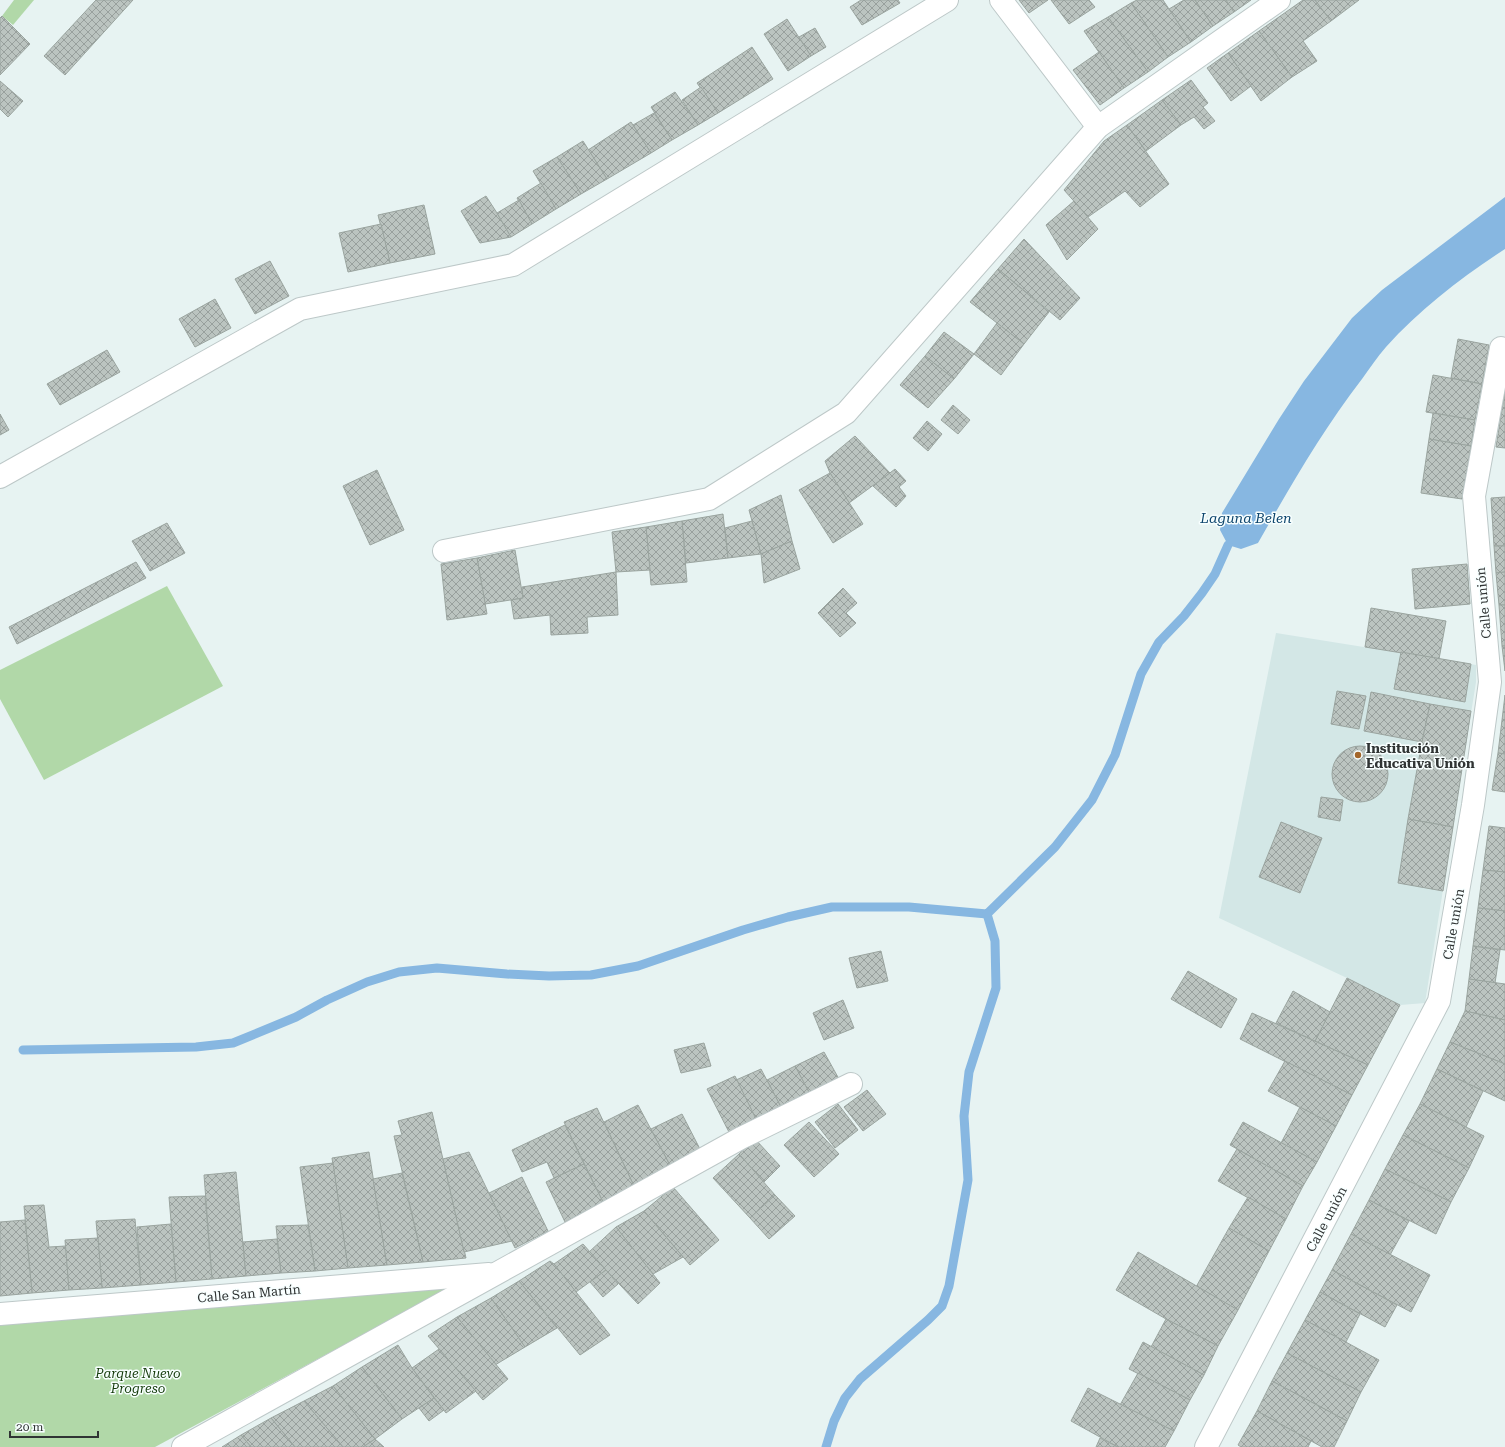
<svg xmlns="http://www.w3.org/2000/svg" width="1505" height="1447" font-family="'Roboto Serif',serif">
<defs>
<pattern id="building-cross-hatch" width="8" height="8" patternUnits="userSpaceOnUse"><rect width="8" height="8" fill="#bbc4c0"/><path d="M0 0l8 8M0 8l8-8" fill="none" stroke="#98a09d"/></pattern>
</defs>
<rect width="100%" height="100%" fill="#e7f3f2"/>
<!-- built -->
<polygon fill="#d3e7e6" points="1276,633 1476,665 1476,682 1425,1003 1400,1005 1347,978 1219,918"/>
<!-- green -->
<g fill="#b1d8a8">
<polygon points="14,0 34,0 13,25 2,16"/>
<polygon points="167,586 223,686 44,780 0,699 0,670"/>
<polygon points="451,1287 155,1447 0,1447 0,1325"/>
</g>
<!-- water -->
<path fill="#87b7e1" d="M1505 197V249C1462 277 1420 309 1386 347 1377 357 1370 368 1362 379 1322 431 1290 487 1258 543L1241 549 1228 545 1220 530 1222 513 1279 419 1304 381 1352 318 1382 290Z"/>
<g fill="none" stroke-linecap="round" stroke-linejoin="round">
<!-- stream -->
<g stroke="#87b7e1" stroke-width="9">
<polyline points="23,1050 196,1047 233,1043 296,1017 327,1000 367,982 399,972 437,968 507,974 549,976 591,975 638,966 743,930 788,917 832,907 909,907 987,914 1055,847 1092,800 1115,755 1141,674 1159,642 1184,616 1202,593 1215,574 1228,545"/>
<polyline points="826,1447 834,1421 845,1398 860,1379 928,1320 942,1306 949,1286 968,1180 964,1116 969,1072 996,988 995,941 987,914"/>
</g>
</g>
<!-- building -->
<g fill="url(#building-cross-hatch)" stroke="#9aa49f">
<polygon points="96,0 133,0 65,75 44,56"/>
<polygon points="861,0 898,0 900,3 862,25 850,7"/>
<polygon points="1019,0 1048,0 1029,13"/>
<polygon points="1051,0 1089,0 1095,7 1069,24"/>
<polygon points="1137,0 1163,0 1191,42 1168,57 1131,3"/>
<polygon points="1184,0 1195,0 1213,26 1191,42 1169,9"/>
<polygon points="1195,0 1226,0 1234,12 1213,26"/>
<polygon points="1226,0 1251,0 1234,12"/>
<polygon points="1303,0 1315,0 1331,21 1303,41 1317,61 1292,77 1259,31"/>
<polygon points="1315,0 1359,0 1331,21"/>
<polygon points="1131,3 1168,57 1148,72 1108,17"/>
<polygon points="2,16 30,44 0,75 0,18"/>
<polygon points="1108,17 1148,72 1124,88 1084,31"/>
<polygon points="787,19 811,56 788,71 764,34"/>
<polygon points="815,28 826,47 811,56 799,37"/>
<polygon points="1259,31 1292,77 1261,101 1228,53"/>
<polygon points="752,47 773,79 718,113 697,83"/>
<polygon points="1099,52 1124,88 1100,105 1073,70"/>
<polygon points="1228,53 1251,86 1231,101 1207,68"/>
<polygon points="1191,80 1208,103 1203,107 1215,121 1204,129 1194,117 1181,125 1162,100"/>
<polygon points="0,81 23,101 8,117 0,109"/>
<polygon points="701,87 718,113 698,125 682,100"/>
<polygon points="675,92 698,125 672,140 651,107"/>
<polygon points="1162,100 1181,125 1146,151 1127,125"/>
<polygon points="654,113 672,140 651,153 633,125"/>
<polygon points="631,122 651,153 607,179 588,150"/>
<polygon points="1127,125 1169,184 1140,207 1125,191 1088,217 1064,190 1104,141"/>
<polygon points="583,141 607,179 581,194 557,157"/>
<polygon points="557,157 581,194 556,209 533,171"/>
<polygon points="541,183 556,209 532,224 517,198"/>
<polygon points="486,196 497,213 511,237 480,243 461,211"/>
<polygon points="519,200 532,224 511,237 497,213"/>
<polygon points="1074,201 1098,229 1067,260 1046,225"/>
<polygon points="424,205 435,254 390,263 378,215"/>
<polygon points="381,224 390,263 348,272 339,233"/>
<polygon points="1024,239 1080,298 1060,320 998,269"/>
<polygon points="270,261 289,296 255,314 235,279"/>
<polygon points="998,269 1049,312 1024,344 970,302"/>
<polygon points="215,299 231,328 195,347 179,319"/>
<polygon points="997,323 1024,344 1001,375 974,354"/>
<polygon points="944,332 974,354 954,379 925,356"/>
<polygon points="1458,339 1489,345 1482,384 1451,378"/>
<polygon points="107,350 120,372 60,405 47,384"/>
<polygon points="925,356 954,379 928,408 900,385"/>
<polygon points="1433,375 1482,384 1475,420 1426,412"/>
<polygon points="1505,391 1505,448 1496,447"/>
<polygon points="953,405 970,420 958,434 941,420"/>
<polygon points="1433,413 1475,420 1471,446 1429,439"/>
<polygon points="0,414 9,430 0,435"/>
<polygon points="927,421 942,434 928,451 913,438"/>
<polygon points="855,436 890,473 849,503 830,473 825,461"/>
<polygon points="1429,439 1471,446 1462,499 1421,493"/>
<polygon points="895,469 906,481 899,487 906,496 896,507 873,486"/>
<polygon points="377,470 404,530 370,545 343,486"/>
<polygon points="830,473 863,524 833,543 799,490"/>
<polygon points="781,495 792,541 761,554 749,510"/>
<polygon points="1505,497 1505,546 1494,546 1491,498"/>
<polygon points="723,514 728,558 686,563 682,521"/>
<polygon points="682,521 687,582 651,585 646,527"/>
<polygon points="752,521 761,554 728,558 725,528"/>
<polygon points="167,523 185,553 150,571 132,541"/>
<polygon points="646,527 650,570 616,572 612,532"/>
<polygon points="792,541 800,569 764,583 761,554"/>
<polygon points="1494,546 1505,546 1505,572 1496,573"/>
<polygon points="515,550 523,598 485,604 477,558"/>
<polygon points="477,558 487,614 447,620 441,564"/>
<polygon points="136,562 146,578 17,644 9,627"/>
<polygon points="1467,564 1470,604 1415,609 1412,569"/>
<polygon points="616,572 618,615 587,617 588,633 551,635 550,615 514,619 511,600 523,598 522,587"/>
<polygon points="1505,572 1505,605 1499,605 1496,573"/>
<polygon points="843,588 857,603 846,613 856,623 840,637 818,613"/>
<polygon points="1499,605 1505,605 1505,646 1502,646"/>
<polygon points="1371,608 1446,621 1439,659 1365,647"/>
<polygon points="1502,646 1505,646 1505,671"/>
<polygon points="1401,652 1471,664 1465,702 1394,689"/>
<polygon points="1337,691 1366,696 1359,729 1331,724"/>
<polygon points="1371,692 1430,704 1422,742 1364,731"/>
<polygon points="1505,695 1505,721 1502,720"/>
<polygon points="1430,704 1471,711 1453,827 1408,819 1422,742"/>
<polygon points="1502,720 1505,721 1505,754 1498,753"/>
<circle cx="1360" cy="774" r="28"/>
<polygon points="1498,753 1505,754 1505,792 1492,790"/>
<polygon points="1321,797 1343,800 1340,821 1318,817"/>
<polygon points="1408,819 1453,827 1443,891 1398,883"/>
<polygon points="1281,822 1322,838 1300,893 1259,877"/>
<polygon points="1489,826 1505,828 1505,872 1483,870"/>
<polygon points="1483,870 1505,872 1505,911 1478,908"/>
<polygon points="1478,908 1505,911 1505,950 1473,946"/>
<polygon points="1473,946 1500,950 1495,983 1469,979"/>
<polygon points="881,951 888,981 857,988 849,958"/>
<polygon points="1188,971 1237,999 1221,1028 1171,999"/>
<polygon points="1347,978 1400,1005 1368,1065 1315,1041"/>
<polygon points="1469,979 1505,984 1505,1020 1465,1011"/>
<polygon points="1293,991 1330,1012 1315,1041 1276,1023"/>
<polygon points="843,1000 854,1028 824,1040 813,1013"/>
<polygon points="1465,1011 1505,1020 1505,1064 1450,1042"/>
<polygon points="1252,1013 1368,1065 1352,1095 1240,1039"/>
<polygon points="1450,1042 1505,1064 1505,1101 1437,1069"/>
<polygon points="704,1043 711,1066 681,1073 674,1050"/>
<polygon points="824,1052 839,1079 810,1094 795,1066"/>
<polygon points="1285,1061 1352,1095 1336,1126 1268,1091"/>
<polygon points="795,1066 810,1094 782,1109 767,1080"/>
<polygon points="761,1069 782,1109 757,1121 736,1080"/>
<polygon points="1437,1069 1483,1091 1466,1127 1420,1104"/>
<polygon points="735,1076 757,1121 731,1136 707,1089"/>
<polygon points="867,1090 886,1114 863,1131 844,1107"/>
<polygon points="838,1104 858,1130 835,1148 815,1122"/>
<polygon points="1420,1104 1484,1136 1469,1168 1403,1135"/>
<polygon points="638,1105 671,1167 634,1186 604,1122"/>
<polygon points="1300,1107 1336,1126 1317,1162 1281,1143"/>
<polygon points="597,1108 634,1186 603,1202 564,1122"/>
<polygon points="432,1112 466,1258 423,1262 394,1136 402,1135 398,1121"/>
<polygon points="682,1114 701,1151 671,1167 651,1129"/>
<polygon points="809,1122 839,1154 814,1177 784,1145"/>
<polygon points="1243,1122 1317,1162 1303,1186 1230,1145"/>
<polygon points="565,1125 584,1164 554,1178 547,1162 522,1172 512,1150"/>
<polygon points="1403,1135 1469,1168 1451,1202 1385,1169"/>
<polygon points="755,1139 780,1166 764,1182 739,1154"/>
<polygon points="1237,1149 1303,1186 1286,1219 1218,1181"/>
<polygon points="369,1152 387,1265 348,1268 332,1158"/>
<polygon points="469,1152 512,1241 464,1252 443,1159"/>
<polygon points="739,1154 775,1195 750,1218 713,1178"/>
<polygon points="333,1163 348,1268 315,1271 300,1167"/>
<polygon points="584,1164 603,1202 565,1222 546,1182"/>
<polygon points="1385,1169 1451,1202 1436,1234 1369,1200"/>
<polygon points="236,1172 246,1276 212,1279 204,1175"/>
<polygon points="402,1173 423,1262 387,1265 373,1179"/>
<polygon points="522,1177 548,1231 515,1248 489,1193"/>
<polygon points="673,1187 719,1240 690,1265 644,1211"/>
<polygon points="775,1195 795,1216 769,1239 750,1218"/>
<polygon points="205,1196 212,1279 176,1282 169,1197"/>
<polygon points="1248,1197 1286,1219 1269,1251 1229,1228"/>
<polygon points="1369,1200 1409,1221 1390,1255 1351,1234"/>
<polygon points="44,1205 49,1247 66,1246 69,1290 32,1293 24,1206"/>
<polygon points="644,1211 683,1257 653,1274 616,1227"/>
<polygon points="135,1219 141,1285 102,1288 96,1221"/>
<polygon points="25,1220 32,1293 0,1296 0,1222"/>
<polygon points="171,1224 176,1282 141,1285 137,1227"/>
<polygon points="308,1225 315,1271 281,1273 276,1226"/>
<polygon points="616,1227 660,1283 638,1304 589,1252"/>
<polygon points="1229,1228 1269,1251 1238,1310 1196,1287"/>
<polygon points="1351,1234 1430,1275 1411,1312 1332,1270"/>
<polygon points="98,1238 102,1288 69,1290 65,1240"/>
<polygon points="277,1239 281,1273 246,1276 243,1242"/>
<polygon points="583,1244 606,1270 576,1292 554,1264"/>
<polygon points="1138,1252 1238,1310 1218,1346 1166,1319 1116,1290"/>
<polygon points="550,1261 554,1264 610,1335 580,1355 519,1281"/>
<polygon points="606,1270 618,1284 603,1297 590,1282"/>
<polygon points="1332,1270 1397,1305 1385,1327 1320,1292"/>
<polygon points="519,1281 557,1328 525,1347 491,1298"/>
<polygon points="1320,1292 1360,1314 1346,1342 1305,1320"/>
<polygon points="491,1298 525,1347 495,1365 457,1317"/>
<polygon points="457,1317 508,1379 483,1400 428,1336"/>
<polygon points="1166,1319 1218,1346 1204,1375 1151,1347"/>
<polygon points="1305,1320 1379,1360 1361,1392 1287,1353"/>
<polygon points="1143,1342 1204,1375 1190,1400 1129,1369"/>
<polygon points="398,1345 412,1368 434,1398 402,1419 362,1367"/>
<polygon points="439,1349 476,1391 446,1413 412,1368"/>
<polygon points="1287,1353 1361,1392 1347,1421 1272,1381"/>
<polygon points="362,1367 402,1419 375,1439 333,1386"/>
<polygon points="1138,1373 1190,1400 1174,1431 1120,1405"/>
<polygon points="1272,1381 1347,1421 1334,1447 1322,1447 1257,1411"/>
<polygon points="333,1386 375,1439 363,1447 343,1447 304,1401"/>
<polygon points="1088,1388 1174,1431 1165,1447 1118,1447 1071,1421"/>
<polygon points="434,1398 444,1410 429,1421 419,1408"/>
<polygon points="304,1401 343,1447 295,1447 271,1418"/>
<polygon points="1257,1411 1311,1441 1308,1447 1241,1447 1238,1445"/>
<polygon points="271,1418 295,1447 251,1447 241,1435"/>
<polygon points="241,1435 251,1447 222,1447"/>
<polygon points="1100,1438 1118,1447 1096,1447"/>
<polygon points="375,1439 384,1447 363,1447"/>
</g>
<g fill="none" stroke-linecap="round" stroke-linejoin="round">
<defs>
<g id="street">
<polyline points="1001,0 1098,127"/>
<polyline points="0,477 300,309 513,265 947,0"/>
<polyline points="444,551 709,499 846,413 1098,127 1279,0"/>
<polyline points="0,1314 489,1274"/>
<polyline points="183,1447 741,1138 851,1084"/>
<polyline points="1206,1447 1439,1001 1473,805 1490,682 1474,496 1501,348"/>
</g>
</defs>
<!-- street casing -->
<use href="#street" stroke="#bdc8c8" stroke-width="24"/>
<!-- street -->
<use href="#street" stroke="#fff" stroke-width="22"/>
</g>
<!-- markers -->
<circle fill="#a3662a" stroke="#f8ffff" stroke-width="1.5" cx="1358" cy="755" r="4"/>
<g text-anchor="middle" stroke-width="3" stroke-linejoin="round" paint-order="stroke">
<!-- street labels -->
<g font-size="13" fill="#303434" stroke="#f8ffff">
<text transform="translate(1483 603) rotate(-95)" y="5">Calle unión</text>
<text transform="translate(1453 924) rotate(-80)" y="5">Calle unión</text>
<text transform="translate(1326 1219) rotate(-62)" y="5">Calle unión</text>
<text transform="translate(249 1293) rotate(-5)" y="5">Calle San Martín</text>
</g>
<!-- poi labels -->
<g font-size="13" font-weight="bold" fill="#303434" stroke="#f8ffff" text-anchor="start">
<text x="1366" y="753">Institución<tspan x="1366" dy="15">Educativa Unión</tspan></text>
</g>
<!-- park labels -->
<g font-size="13" font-style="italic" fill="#163d0d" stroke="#f8ffff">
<text x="138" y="1378">Parque Nuevo<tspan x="138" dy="15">Progreso</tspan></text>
</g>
<!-- water labels -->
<g font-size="14" font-style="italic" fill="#0d456d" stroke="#f8ffff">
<text x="1246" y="523">Laguna Belen</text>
</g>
</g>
<!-- scale -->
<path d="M10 1431v6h88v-6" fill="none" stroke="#303434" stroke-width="2"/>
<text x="16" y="1431" font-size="12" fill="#303434" stroke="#f8ffff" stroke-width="3" paint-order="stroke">20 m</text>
</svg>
